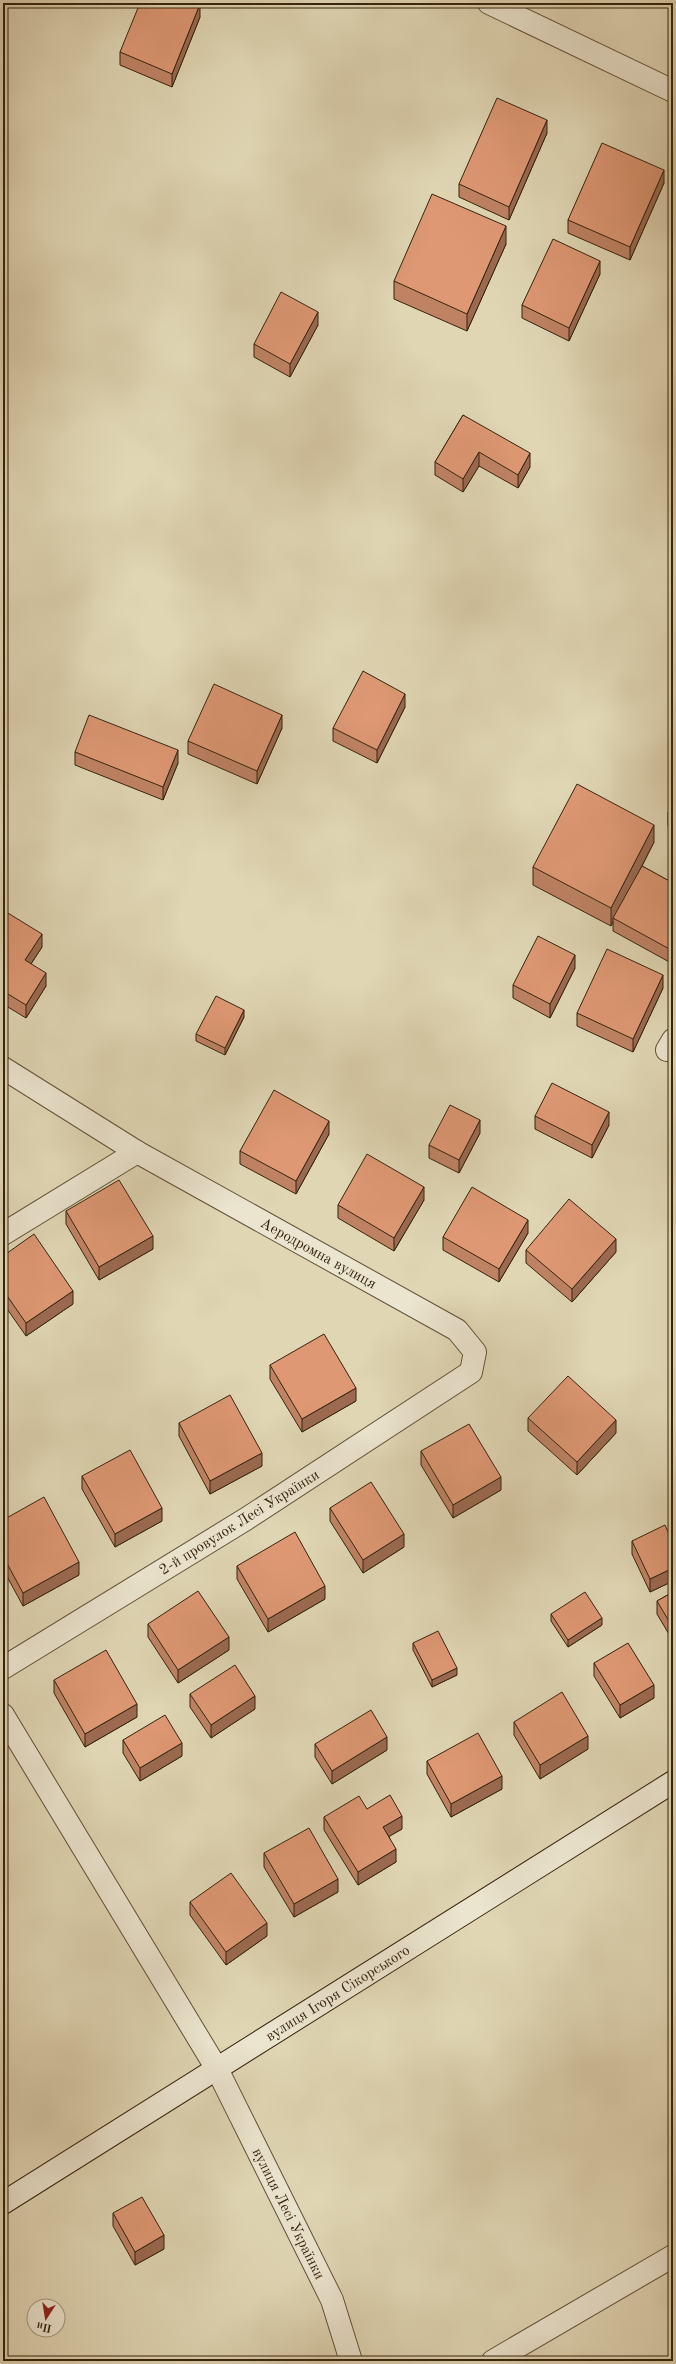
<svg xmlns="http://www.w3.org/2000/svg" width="676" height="2364" font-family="'Old Standard TT',serif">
<rect width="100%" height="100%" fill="#e0d6b4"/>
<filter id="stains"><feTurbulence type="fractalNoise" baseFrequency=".005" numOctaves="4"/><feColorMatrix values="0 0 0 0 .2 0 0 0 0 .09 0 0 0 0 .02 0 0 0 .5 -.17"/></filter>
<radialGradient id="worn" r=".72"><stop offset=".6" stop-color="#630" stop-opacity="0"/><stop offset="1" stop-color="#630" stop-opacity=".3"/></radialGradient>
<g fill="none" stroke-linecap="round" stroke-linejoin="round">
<defs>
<g id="minor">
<polyline points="489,3 673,91"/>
<polyline points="667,1050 673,1040"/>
<path id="s1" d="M3 1068 137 1152 457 1330 475 1352 471 1372 246 1519 3 1668"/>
<polyline points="3,1234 137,1152"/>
<path id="s2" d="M3 1715 217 2069 332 2300 351 2361"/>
<polyline points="493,2361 673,2256"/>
</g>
<g id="secondary">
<path id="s3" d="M3 2203 673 1782"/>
</g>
</defs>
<!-- minor casing -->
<use href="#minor" stroke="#605037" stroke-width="24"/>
<!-- secondary casing -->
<use href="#secondary" stroke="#36230d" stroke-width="24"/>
<!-- minor -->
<use href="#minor" stroke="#ebe4ce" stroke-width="22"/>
<!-- secondary -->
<use href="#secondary" stroke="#ebe4ce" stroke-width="22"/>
</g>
<!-- wall -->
<g fill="#bf8364" stroke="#36230d">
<polygon points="200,17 172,87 120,65 120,52"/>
<polygon points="547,133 509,220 459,197 459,184"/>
<polygon points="664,183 630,260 568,233 568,220"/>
<polygon points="506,244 467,331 394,299 394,281"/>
<polygon points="600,274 569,341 522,318 522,305"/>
<polygon points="318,325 290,377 254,357 254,344"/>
<polygon points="463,415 530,467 518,488 479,466 463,492 435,475 435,462"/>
<polygon points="673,600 673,621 670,620 670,607"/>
<polygon points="405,707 377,763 333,741 333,728"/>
<polygon points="282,728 257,784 188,754 188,741"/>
<polygon points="75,752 178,763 163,800 75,765"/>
<polygon points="673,802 673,829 668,826 668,813"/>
<polygon points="654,842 642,866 673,883 673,964 613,931 613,922 611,926 533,885 533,867"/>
<polygon points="3,910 42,947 31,964 46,986 26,1018 3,1004"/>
<polygon points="575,968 550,1018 513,998 513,985"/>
<polygon points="663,988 633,1052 577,1026 577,1013"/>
<polygon points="244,1017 225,1055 196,1041 196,1034"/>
<polygon points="535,1116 609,1125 592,1158 535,1129"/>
<polygon points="480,1133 459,1173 429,1158 429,1145"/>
<polygon points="329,1134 296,1194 240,1164 240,1151"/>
<polygon points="424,1200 394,1251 338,1218 338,1205"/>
<polygon points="66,1211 153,1249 99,1280 66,1224"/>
<polygon points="528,1233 499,1282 443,1250 443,1237"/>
<polygon points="526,1250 616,1252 572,1302 526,1263"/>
<polygon points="3,1256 73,1304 26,1336 3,1303"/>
<polygon points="270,1365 356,1401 302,1432 270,1379"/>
<polygon points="528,1418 616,1433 577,1475 528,1431"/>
<polygon points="179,1423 262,1466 210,1494 179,1436"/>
<polygon points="421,1451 501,1490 453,1518 421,1465"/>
<polygon points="82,1476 162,1521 115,1547 82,1489"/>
<polygon points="330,1508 404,1547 363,1573 330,1521"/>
<polygon points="3,1520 79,1575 23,1606 3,1569"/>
<polygon points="632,1541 673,1543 673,1581 650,1592 632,1554"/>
<polygon points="237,1566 325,1599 268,1632 237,1579"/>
<polygon points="673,1592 673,1641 657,1614 657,1601"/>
<polygon points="551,1614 602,1625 568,1647 551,1621"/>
<polygon points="148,1624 229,1650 178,1683 148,1637"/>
<polygon points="413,1643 457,1675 432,1687 413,1650"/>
<polygon points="594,1663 654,1698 620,1718 594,1676"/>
<polygon points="54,1680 137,1717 85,1747 54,1693"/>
<polygon points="190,1694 255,1709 211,1738 190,1707"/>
<polygon points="514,1722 588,1749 540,1779 514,1735"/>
<polygon points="123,1740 182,1756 140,1781 123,1753"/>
<polygon points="315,1744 387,1750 332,1784 315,1757"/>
<polygon points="427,1761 502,1789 451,1817 427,1774"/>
<polygon points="367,1809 402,1829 389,1836 396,1862 358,1885 324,1830 324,1817"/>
<polygon points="264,1853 338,1892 294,1917 264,1867"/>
<polygon points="190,1902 267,1936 226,1965 190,1915"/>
<polygon points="113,2213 164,2249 135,2265 113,2226"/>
</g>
<!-- shaded-wall -->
<g fill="#9b6a51" stroke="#36230d">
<polygon points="200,4 200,17 172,87 172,74"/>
<polygon points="547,120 547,133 509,220 509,207"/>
<polygon points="664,170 664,183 630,260 630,247"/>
<polygon points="506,226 506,244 467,331 467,314"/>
<polygon points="600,261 600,274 569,341 569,328"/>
<polygon points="318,312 318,325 290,377 290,364"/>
<polygon points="479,452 479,466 463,492 463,479"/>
<polygon points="530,453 530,467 518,488 518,475"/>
<polygon points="405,694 405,707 377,763 377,750"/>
<polygon points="282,715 282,728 257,784 257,771"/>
<polygon points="178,750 178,763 163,800 163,787"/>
<polygon points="654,825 654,842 615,919 613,918 613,922 611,926 611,908"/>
<polygon points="42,934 42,947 25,973 25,960"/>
<polygon points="575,955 575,968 550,1018 550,1004"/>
<polygon points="46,973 46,986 26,1018 26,1005"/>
<polygon points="663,975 663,988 633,1052 633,1039"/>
<polygon points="244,1010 244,1017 225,1055 225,1048"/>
<polygon points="609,1112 609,1125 592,1158 592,1145"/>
<polygon points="480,1120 480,1133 459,1173 459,1160"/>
<polygon points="329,1121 329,1134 296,1194 296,1181"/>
<polygon points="424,1187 424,1200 394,1251 394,1238"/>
<polygon points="528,1220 528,1233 499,1282 499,1269"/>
<polygon points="153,1236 153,1249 99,1280 99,1267"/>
<polygon points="616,1239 616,1252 572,1302 572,1289"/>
<polygon points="73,1291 73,1304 26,1336 26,1323"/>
<polygon points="356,1388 356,1401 302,1432 302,1419"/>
<polygon points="616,1420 616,1433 577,1475 577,1462"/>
<polygon points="262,1453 262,1466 210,1494 210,1481"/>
<polygon points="501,1477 501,1490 453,1518 453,1505"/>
<polygon points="162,1508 162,1521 115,1547 115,1534"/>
<polygon points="404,1534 404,1547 363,1573 363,1560"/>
<polygon points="79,1562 79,1575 23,1606 23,1593"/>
<polygon points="673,1568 673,1581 650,1592 650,1579"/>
<polygon points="325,1586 325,1599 268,1632 268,1619"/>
<polygon points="602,1618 602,1625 568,1647 568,1640"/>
<polygon points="229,1637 229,1650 178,1683 178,1670"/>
<polygon points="457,1668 457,1675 432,1687 432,1680"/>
<polygon points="654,1685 654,1698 620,1718 620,1705"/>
<polygon points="255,1696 255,1709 211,1738 211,1725"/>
<polygon points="137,1704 137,1717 85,1747 85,1734"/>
<polygon points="588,1736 588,1749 540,1779 540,1765"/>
<polygon points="387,1737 387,1750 332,1784 332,1771"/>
<polygon points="182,1743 182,1756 140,1781 140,1768"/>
<polygon points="502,1776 502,1789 451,1817 451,1804"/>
<polygon points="402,1816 402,1829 383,1840 383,1827"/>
<polygon points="396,1849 396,1862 358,1885 358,1872"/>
<polygon points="338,1879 338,1892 294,1917 294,1904"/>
<polygon points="267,1923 267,1936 226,1965 226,1952"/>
<polygon points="164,2235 164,2249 135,2265 135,2252"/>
</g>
<!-- building -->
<g fill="#de9874" stroke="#36230d">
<polygon points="140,3 199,3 200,4 172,74 120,52"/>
<polygon points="497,98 547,120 509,207 459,184"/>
<polygon points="602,143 664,170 630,247 568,220"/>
<polygon points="432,194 506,226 467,314 394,281"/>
<polygon points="553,239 600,261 569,328 522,305"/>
<polygon points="281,292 318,312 290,364 254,344"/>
<polygon points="463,415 530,453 518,475 479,452 463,479 435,462"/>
<polygon points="673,600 673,608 670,607"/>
<polygon points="363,671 405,694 377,750 333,728"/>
<polygon points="214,684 282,715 257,771 188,741"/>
<polygon points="89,715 178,750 163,787 75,752"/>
<polygon points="577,784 654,825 611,908 533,867"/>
<polygon points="673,802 673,816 668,813"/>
<polygon points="642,866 673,883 673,951 613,918"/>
<polygon points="3,910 42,934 25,960 46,973 26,1005 3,991"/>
<polygon points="538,936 575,955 550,1004 513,985"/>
<polygon points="607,949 663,975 633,1039 577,1013"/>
<polygon points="216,996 244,1010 225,1048 196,1034"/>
<polygon points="552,1083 609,1112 592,1145 535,1116"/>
<polygon points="274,1090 329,1121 296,1181 240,1151"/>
<polygon points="450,1105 480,1120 459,1160 429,1145"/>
<polygon points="367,1154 424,1187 394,1238 338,1205"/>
<polygon points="119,1180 153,1236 99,1267 66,1211"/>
<polygon points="472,1187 528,1220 499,1269 443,1237"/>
<polygon points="569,1199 616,1239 572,1289 526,1250"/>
<polygon points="34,1234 73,1291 26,1323 3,1290 3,1256"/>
<polygon points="324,1334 356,1388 302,1419 270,1365"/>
<polygon points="568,1376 616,1420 577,1462 528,1418"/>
<polygon points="230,1395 262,1453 210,1481 179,1423"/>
<polygon points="469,1424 501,1477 453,1505 421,1451"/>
<polygon points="130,1450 162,1508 115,1534 82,1476"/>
<polygon points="371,1482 404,1534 363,1560 330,1508"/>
<polygon points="44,1497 79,1562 23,1593 3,1556 3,1520"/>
<polygon points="665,1525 673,1543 673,1568 650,1579 632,1541"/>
<polygon points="295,1532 325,1586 268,1619 237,1566"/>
<polygon points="198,1591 229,1637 178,1670 148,1624"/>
<polygon points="585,1592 602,1618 568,1640 551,1614"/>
<polygon points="673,1592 673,1628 657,1601"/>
<polygon points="438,1631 457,1668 432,1680 413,1643"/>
<polygon points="628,1643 654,1685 620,1705 594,1663"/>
<polygon points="106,1650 137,1704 85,1734 54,1680"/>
<polygon points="235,1665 255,1696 211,1725 190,1694"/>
<polygon points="562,1692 588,1736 540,1765 514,1722"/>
<polygon points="371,1710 387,1737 332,1771 315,1744"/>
<polygon points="165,1715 182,1743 140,1768 123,1740"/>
<polygon points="478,1733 502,1776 451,1804 427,1761"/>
<polygon points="390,1795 402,1816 383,1827 396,1849 358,1872 324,1817 359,1796 367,1809"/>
<polygon points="309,1828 338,1879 294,1904 264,1853"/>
<polygon points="231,1873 267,1923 226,1952 190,1902"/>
<polygon points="142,2197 164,2235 135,2252 113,2213"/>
</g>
<g text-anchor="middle" stroke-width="3" stroke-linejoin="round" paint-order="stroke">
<!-- street labels -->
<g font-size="15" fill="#36230d" stroke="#ebe4ce">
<text dy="5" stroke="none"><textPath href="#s1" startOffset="366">Аеродромна вулиця</textPath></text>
<text transform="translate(239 1522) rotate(-32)" y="5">2-й провулок Лесі Українки</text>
<text dy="5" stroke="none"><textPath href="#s3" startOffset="395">вулиця Ігоря Сікорського</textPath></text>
<text dy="5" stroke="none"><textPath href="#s2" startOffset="575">вулиця Лесі Українки</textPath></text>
</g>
</g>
<!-- margin -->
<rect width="676" height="2364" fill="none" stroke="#e0d6b4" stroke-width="16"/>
<rect x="4" y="4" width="668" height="2356" fill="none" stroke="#36230d" stroke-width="2"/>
<rect x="8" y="8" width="660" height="2348" fill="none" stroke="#36230d"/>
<!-- north arrow -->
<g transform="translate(46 2318) rotate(192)"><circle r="19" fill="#ebe4ce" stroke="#a39781"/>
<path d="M0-3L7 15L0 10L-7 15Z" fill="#8f2418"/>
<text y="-6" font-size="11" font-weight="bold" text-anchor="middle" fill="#36230d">Пн</text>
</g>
<rect width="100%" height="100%" filter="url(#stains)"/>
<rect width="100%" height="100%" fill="url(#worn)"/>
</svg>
